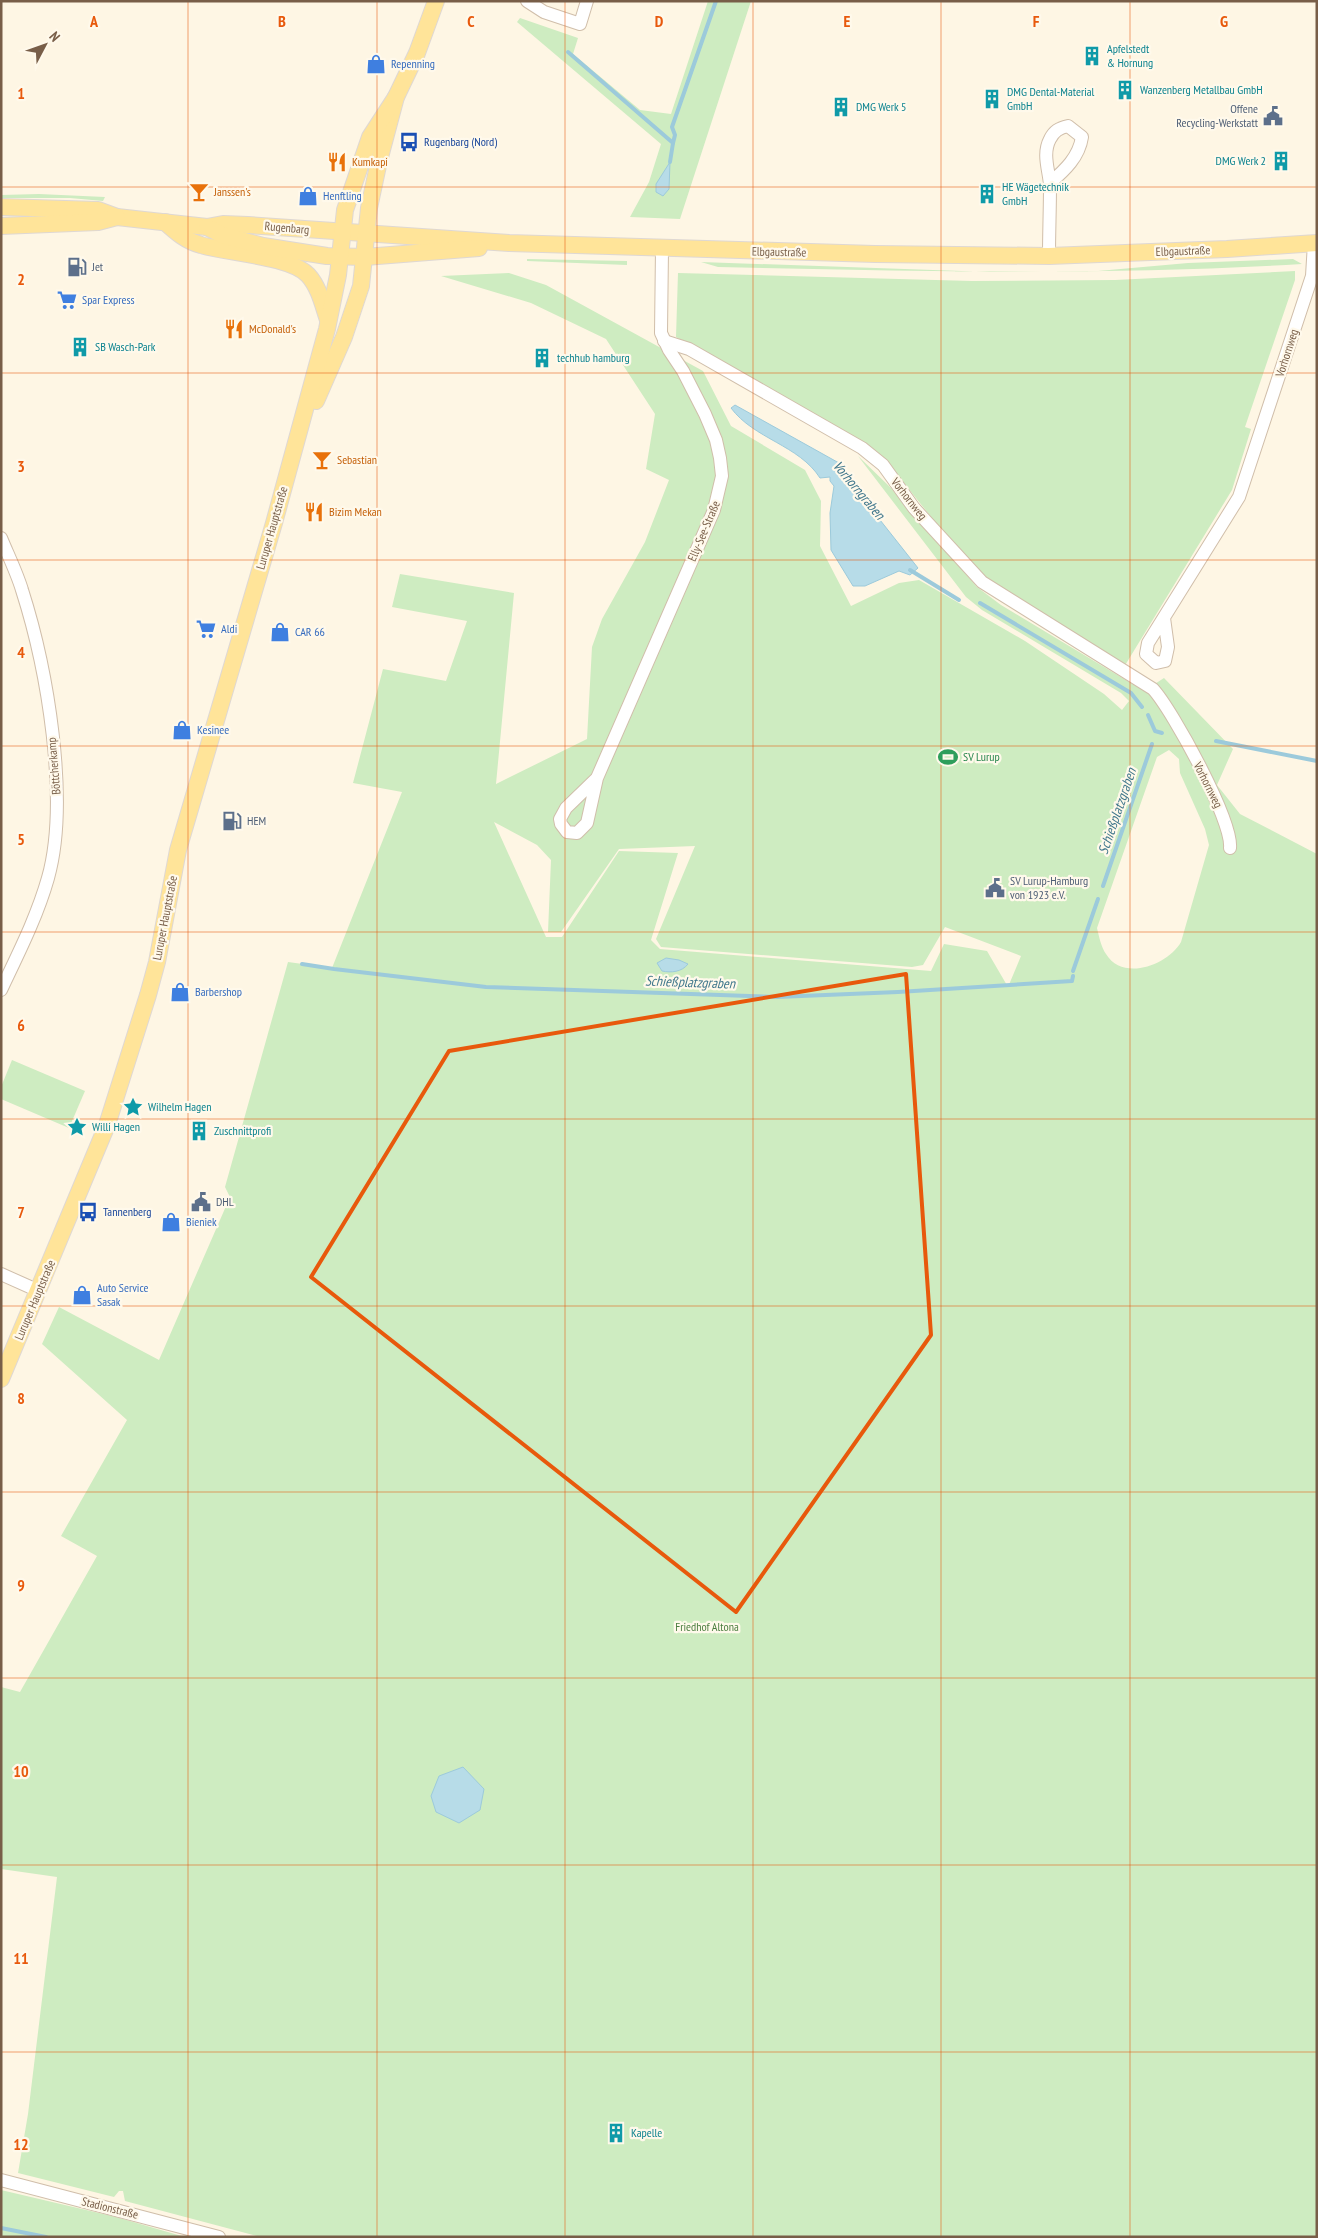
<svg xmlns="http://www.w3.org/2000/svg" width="1318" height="2238" font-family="'PT Sans Narrow',sans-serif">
<rect width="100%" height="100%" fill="#fef6e4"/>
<!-- green -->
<g fill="#ceecc1" fill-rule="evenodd">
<polygon points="708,1 751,1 680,219 630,217 649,182 661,144 517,22 520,18 578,38 573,54 640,110 671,114"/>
<polygon points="39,194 105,197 103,201 70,198 1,198 1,195"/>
<polygon points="527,259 627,261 627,265 527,261"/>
<path d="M1293 259 1302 264C1107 276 913 271 718 267L701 262 990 272 1098 271 1188 263Z"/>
<polygon points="1295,271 1295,280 1245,427 1251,429 1232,490 1124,667 981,579 891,467 758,382 676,337 678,273 972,281 1115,280"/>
<path d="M509 273 546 285 703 371 731 426 805 470 821 501 820 546 851 606 899 583 919 580 1025 641 1104 694 1122 710 1129 701 1121 693 982 610 966 597 858 456 890 487 977 587 1001 605 1144 691 1164 678 1233 749 1217 785 1240 814 1317 854V2237H261L125 2201 123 2191H119L114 2197 18 2173 28 2114 57 1877 1 1869V1687L20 1692 97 1556 61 1536 127 1420 42 1344 59 1307 159 1360 230 1197 225 1187 288 962 332 968 402 792 353 783 383 669 446 681 467 621 392 607 400 574 514 593 496 784 587 739 592 647 602 619 645 542 669 480 646 469 655 414 606 339 531 303 441 276ZM1169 750 1179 759 1180 773 1205 829 1209 845 1181 942C1168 965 1123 982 1106 954 1101 947 1099 936 1097 928L1157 757ZM494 822 537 845 551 860 548 932H561L619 849 695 846 656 939 661 947 912 967 923 965 945 927 1021 956 1008 987 987 951 944 944 931 971 660 949 651 940 678 853 619 851 562 937H546Z"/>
<polygon points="12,1060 85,1091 69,1128 1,1099 1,1087"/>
<polygon points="1,2190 116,2217 185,2237 1,2237"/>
</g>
<!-- water -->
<g fill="#b7dce8" stroke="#9ccadb">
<polygon points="670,162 669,189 663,196 656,192 656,184"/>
<path d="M735 405 839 463V471H843L845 480 850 482 918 568 910 575 899 571 865 586H853L831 550 830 513 834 486 830 481V477L820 478C799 445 754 439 731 408Z"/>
<path d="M666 958 679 960 688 964C682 972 671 973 662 971L657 963Z"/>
<polygon points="463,1767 484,1789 480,1810 459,1823 436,1812 431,1796 439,1776"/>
</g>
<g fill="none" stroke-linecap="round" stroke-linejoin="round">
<!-- stream -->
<g stroke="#9ccadb" stroke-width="4">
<polyline points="568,52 673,143 670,162"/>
<polyline points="673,143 675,135 672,127 716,1"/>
<polyline points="910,570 959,600"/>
<polyline points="980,603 1131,693 1142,707"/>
<polyline points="1148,715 1155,731 1162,733"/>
<polyline points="1216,741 1317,761"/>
<polyline points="1103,886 1152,744"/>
<polyline points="302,964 334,969 486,987 777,997 898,992 1072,981 1073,976"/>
<polyline points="1073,971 1098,899"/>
<polyline points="1,2228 46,2237"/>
</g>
<defs>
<g id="minor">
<polyline points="527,1 544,12 580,24 587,1"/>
<path d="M1049 256C1049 232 1050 209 1050 185 1049 170 1042 154 1050 139 1054 131 1059 128 1068 126L1082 137C1079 157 1065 170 1050 183"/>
<path d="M664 341 689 349 862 448 883 465 914 508 982 582 1153 689C1173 711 1233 821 1230 848"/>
<path d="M1 538C8 555 17 573 22 590 47 668 70 800 48 878 37 917 18 954 1 990"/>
<polyline points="1164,618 1168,647 1165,661 1156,663 1146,654 1148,643 1239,497 1312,276 1314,243"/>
<polyline points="597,778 566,808 560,819 561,824 567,832 577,833 587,823 597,778 714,510 722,476 720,458 716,440 705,414 683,371 669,350 661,333 662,249"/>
<polyline points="1,1274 39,1291"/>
<polyline points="1,2180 219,2237"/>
</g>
<g id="major">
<polyline points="1,207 98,210 117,217 207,227 223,224 248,225 509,243 875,254 1049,256 1227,249 1317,243"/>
<path d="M165 222C176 232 186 241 201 245 227 253 290 256 308 275 319 287 323 305 328 320"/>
<polyline points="1,226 98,222 117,217"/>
<polyline points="207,227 222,235 263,246 327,256 365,257 479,248"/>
<polyline points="316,401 344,337 361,286 369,208 379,161 396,97 417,53 436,1"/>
<polyline points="1,1379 107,1125 148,995 157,962 178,850 274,523 327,329 338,275 345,210 370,137 396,97"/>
</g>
</defs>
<!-- minor casing -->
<use href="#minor" stroke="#d0beaa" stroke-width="14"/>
<!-- major casing -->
<use href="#major" stroke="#dfd8d3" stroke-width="18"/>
<!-- minor -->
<use href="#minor" stroke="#fff" stroke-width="12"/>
<!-- major -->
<use href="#major" stroke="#ffe499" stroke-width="16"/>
</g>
<!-- marked area -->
<path fill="none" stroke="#e8590c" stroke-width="4" stroke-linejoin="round" d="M906 974 931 1335 736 1612 311 1277 449 1051Z"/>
<!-- grid -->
<path fill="none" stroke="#e8590c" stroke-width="1" stroke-opacity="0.55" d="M188 1V2237M377 1V2237M565 1V2237M753 1V2237M941 1V2237M1130 1V2237M1 187H1317M1 373H1317M1 560H1317M1 746H1317M1 932H1317M1 1119H1317M1 1306H1317M1 1492H1317M1 1678H1317M1 1865H1317M1 2052H1317"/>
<!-- icons -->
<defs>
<symbol id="building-bare" viewBox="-9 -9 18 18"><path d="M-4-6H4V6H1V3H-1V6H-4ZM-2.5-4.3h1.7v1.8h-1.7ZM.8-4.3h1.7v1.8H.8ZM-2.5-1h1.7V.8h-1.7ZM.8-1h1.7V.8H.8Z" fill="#0f9aa8" stroke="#fff9eb" stroke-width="2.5" paint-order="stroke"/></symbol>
<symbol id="shop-bare" viewBox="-9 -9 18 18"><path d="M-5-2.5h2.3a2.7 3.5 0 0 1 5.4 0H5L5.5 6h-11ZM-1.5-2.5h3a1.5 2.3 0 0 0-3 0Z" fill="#3f7fe0" stroke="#fff9eb" stroke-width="2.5" paint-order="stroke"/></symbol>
<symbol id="civic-bare" viewBox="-9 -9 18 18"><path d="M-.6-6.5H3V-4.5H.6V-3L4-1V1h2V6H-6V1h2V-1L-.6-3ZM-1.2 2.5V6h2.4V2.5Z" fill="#5c6f8a" stroke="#fff9eb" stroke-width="2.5" paint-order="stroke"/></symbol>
<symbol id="bus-bare" viewBox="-9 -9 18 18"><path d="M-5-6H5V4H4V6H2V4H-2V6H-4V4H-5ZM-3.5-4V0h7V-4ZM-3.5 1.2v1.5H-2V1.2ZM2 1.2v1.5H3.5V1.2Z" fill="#1a4fb4" stroke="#fff9eb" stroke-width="2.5" paint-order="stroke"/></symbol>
<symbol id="restaurant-bare" viewBox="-9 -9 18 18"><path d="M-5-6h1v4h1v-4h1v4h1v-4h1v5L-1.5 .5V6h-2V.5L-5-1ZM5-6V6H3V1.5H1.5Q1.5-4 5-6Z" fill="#e8710a" stroke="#fff9eb" stroke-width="2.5" paint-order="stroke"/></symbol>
<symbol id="bar-bare" viewBox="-9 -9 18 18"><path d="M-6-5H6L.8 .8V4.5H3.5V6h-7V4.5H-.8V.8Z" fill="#e8710a" stroke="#fff9eb" stroke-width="2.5" paint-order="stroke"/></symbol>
<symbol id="fuel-bare" viewBox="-9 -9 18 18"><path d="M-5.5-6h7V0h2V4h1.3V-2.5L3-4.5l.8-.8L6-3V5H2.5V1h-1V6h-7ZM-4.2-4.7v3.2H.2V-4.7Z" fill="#5c6f8a" stroke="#fff9eb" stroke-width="2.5" paint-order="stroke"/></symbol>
<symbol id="supermarket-bare" viewBox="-9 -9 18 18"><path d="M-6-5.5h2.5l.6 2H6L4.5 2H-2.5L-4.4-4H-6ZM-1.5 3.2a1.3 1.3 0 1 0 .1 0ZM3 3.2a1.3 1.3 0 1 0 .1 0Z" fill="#3f7fe0" stroke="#fff9eb" stroke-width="2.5" paint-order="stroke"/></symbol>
<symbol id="stadium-bare" viewBox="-9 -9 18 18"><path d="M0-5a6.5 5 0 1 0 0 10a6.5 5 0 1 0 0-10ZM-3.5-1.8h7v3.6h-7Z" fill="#2e9e5b" stroke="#fff9eb" stroke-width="2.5" paint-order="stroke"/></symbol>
<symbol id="sight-bare" viewBox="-9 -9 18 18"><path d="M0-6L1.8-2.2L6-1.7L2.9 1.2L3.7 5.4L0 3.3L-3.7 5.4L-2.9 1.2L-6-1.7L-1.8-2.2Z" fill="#0f9aa8" stroke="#fff9eb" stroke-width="2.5" paint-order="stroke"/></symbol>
</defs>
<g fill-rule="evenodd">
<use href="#building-bare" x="1078" y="42" width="28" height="28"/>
<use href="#shop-bare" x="362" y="50" width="28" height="28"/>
<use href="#building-bare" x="1111" y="76" width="28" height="28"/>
<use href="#building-bare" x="978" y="85" width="28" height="28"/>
<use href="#building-bare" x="827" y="93" width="28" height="28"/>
<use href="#civic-bare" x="1259" y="102" width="28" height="28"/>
<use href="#bus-bare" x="395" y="128" width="28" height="28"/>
<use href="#building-bare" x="1267" y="147" width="28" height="28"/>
<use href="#restaurant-bare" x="323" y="148" width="28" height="28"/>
<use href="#bar-bare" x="185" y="178" width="28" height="28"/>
<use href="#building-bare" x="973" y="180" width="28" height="28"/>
<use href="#shop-bare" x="294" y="182" width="28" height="28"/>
<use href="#fuel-bare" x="63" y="253" width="28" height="28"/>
<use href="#supermarket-bare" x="53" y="286" width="28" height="28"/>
<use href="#restaurant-bare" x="220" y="315" width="28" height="28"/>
<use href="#building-bare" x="66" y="333" width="28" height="28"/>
<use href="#building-bare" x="528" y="344" width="28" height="28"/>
<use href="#bar-bare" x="308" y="446" width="28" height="28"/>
<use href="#restaurant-bare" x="300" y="498" width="28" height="28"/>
<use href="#supermarket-bare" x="192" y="615" width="28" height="28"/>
<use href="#shop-bare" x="266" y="618" width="28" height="28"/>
<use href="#shop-bare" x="168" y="716" width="28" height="28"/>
<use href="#stadium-bare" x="934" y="743" width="28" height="28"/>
<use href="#fuel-bare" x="218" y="807" width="28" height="28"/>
<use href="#civic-bare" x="981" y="874" width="28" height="28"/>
<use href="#shop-bare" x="166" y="978" width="28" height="28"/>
<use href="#sight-bare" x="119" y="1093" width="28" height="28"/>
<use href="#sight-bare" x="63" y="1113" width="28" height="28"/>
<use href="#building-bare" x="185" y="1117" width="28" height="28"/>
<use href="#civic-bare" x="187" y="1188" width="28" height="28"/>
<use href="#bus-bare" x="74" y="1198" width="28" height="28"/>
<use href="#shop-bare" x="157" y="1208" width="28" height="28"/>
<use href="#shop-bare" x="68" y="1281" width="28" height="28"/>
<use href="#building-bare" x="602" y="2119" width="28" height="28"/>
</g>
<g text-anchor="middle" stroke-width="4.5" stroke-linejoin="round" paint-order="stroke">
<!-- culture labels -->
<g font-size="12" fill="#0d838f" stroke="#fff9eb" text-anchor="start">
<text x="1107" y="53">Apfelstedt<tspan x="1107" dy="14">&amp; Hornung</tspan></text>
<text x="1140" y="94">Wanzenberg Metallbau GmbH</text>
<text x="1007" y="96">DMG Dental-Material<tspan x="1007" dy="14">GmbH</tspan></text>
<text x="856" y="111">DMG Werk 5</text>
<text x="1266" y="165" text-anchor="end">DMG Werk 2</text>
<text x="1002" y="191">HE Wägetechnik<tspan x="1002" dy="14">GmbH</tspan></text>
<text x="95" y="351">SB Wasch-Park</text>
<text x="557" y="362">techhub hamburg</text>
<text x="148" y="1111">Wilhelm Hagen</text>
<text x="92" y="1131">Willi Hagen</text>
<text x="214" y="1135">Zuschnittprofi</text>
<text x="631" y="2137">Kapelle</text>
</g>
<!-- shop labels -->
<g font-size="12" fill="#366cbe" stroke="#fff9eb" text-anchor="start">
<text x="391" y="68">Repenning</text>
<text x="323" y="200">Henftling</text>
<text x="82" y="304">Spar Express</text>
<text x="221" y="633">Aldi</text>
<text x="295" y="636">CAR 66</text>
<text x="197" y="734">Kesinee</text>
<text x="195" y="996">Barbershop</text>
<text x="186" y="1226">Bieniek</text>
<text x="97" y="1292">Auto Service<tspan x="97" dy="14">Sasak</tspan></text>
</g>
<!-- service labels -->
<g font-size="12" fill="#4e5e75" stroke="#fff9eb" text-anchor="start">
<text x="1258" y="113" text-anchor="end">Offene<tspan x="1258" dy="14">Recycling-Werkstatt</tspan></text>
<text x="92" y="271">Jet</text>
<text x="247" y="825">HEM</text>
<text x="1010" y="885">SV Lurup-Hamburg<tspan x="1010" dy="14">von 1923 e.V.</tspan></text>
<text x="216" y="1206">DHL</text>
</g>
<!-- transit labels -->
<g font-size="12" fill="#164399" stroke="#fff9eb" text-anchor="start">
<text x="424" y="146">Rugenbarg (Nord)</text>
<text x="103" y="1216">Tannenberg</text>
</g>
<!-- food labels -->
<g font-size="12" fill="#c56008" stroke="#fff9eb" text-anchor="start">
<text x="352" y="166">Kumkapi</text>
<text x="214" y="196">Janssen's</text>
<text x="249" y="333">McDonald's</text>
<text x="337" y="464">Sebastian</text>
<text x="329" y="516">Bizim Mekan</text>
</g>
<!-- street labels -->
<g font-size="12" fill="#785e48" stroke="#fff9eb">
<text transform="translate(287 228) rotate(5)" y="4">Rugenbarg</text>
<text transform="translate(1183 251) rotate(-2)" y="4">Elbgaustraße</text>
<text transform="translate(779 252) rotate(1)" y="4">Elbgaustraße</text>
<text transform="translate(1287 353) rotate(-72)" y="4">Vorhornweg</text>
<text transform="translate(909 499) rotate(52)" y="4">Vorhornweg</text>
<text transform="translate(272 528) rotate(-74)" y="4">Luruper Hauptstraße</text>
<text transform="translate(704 531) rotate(-67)" y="4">Elly-See-Straße</text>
<text transform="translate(54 766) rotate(-95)" y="4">Böttcherkamp</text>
<text transform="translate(1208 785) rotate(63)" y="4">Vorhornweg</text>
<text transform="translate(165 918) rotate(-79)" y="4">Luruper Hauptstraße</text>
<text transform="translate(35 1300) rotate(-67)" y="4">Luruper Hauptstraße</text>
<text transform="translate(110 2208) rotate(14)" y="4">Stadionstraße</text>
</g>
<!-- leisure labels -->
<g font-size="12" fill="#27864d" stroke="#fff9eb" text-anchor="start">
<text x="963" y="761">SV Lurup</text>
</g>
<!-- park labels -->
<g font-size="12" fill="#4b7e3f" stroke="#fff9eb">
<text x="707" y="1631">Friedhof Altona</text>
</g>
<!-- water labels -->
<g font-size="14" font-style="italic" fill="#40778c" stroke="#fff9eb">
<text transform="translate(859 490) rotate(50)" y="5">Vorhorngraben</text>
<text transform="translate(1117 811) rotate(-71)" y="5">Schießplatzgraben</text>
<text transform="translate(690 982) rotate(2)" y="5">Schießplatzgraben</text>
</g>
</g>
<g font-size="16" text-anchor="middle" font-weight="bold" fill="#e8590c" stroke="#fff9eb" stroke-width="4.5" stroke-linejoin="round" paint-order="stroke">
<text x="94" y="27">A</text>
<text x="282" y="27">B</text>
<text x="471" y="27">C</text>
<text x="659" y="27">D</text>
<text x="847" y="27">E</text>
<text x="1036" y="27">F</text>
<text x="1224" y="27">G</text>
<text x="21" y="99">1</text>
<text x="21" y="285">2</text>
<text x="21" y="472">3</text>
<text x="21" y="658">4</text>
<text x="21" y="845">5</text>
<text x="21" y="1031">6</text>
<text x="21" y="1218">7</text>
<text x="21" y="1404">8</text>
<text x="21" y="1591">9</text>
<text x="21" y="1777">10</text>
<text x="21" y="1964">11</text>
<text x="21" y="2150">12</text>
</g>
<!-- border -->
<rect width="1318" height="2238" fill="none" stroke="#785e48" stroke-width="5"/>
<!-- north arrow -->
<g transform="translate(45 45) rotate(49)" stroke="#fff9eb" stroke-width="4" paint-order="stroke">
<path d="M0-4L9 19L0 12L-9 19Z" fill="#785e48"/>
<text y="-8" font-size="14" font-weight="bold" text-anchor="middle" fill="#785e48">N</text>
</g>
</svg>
